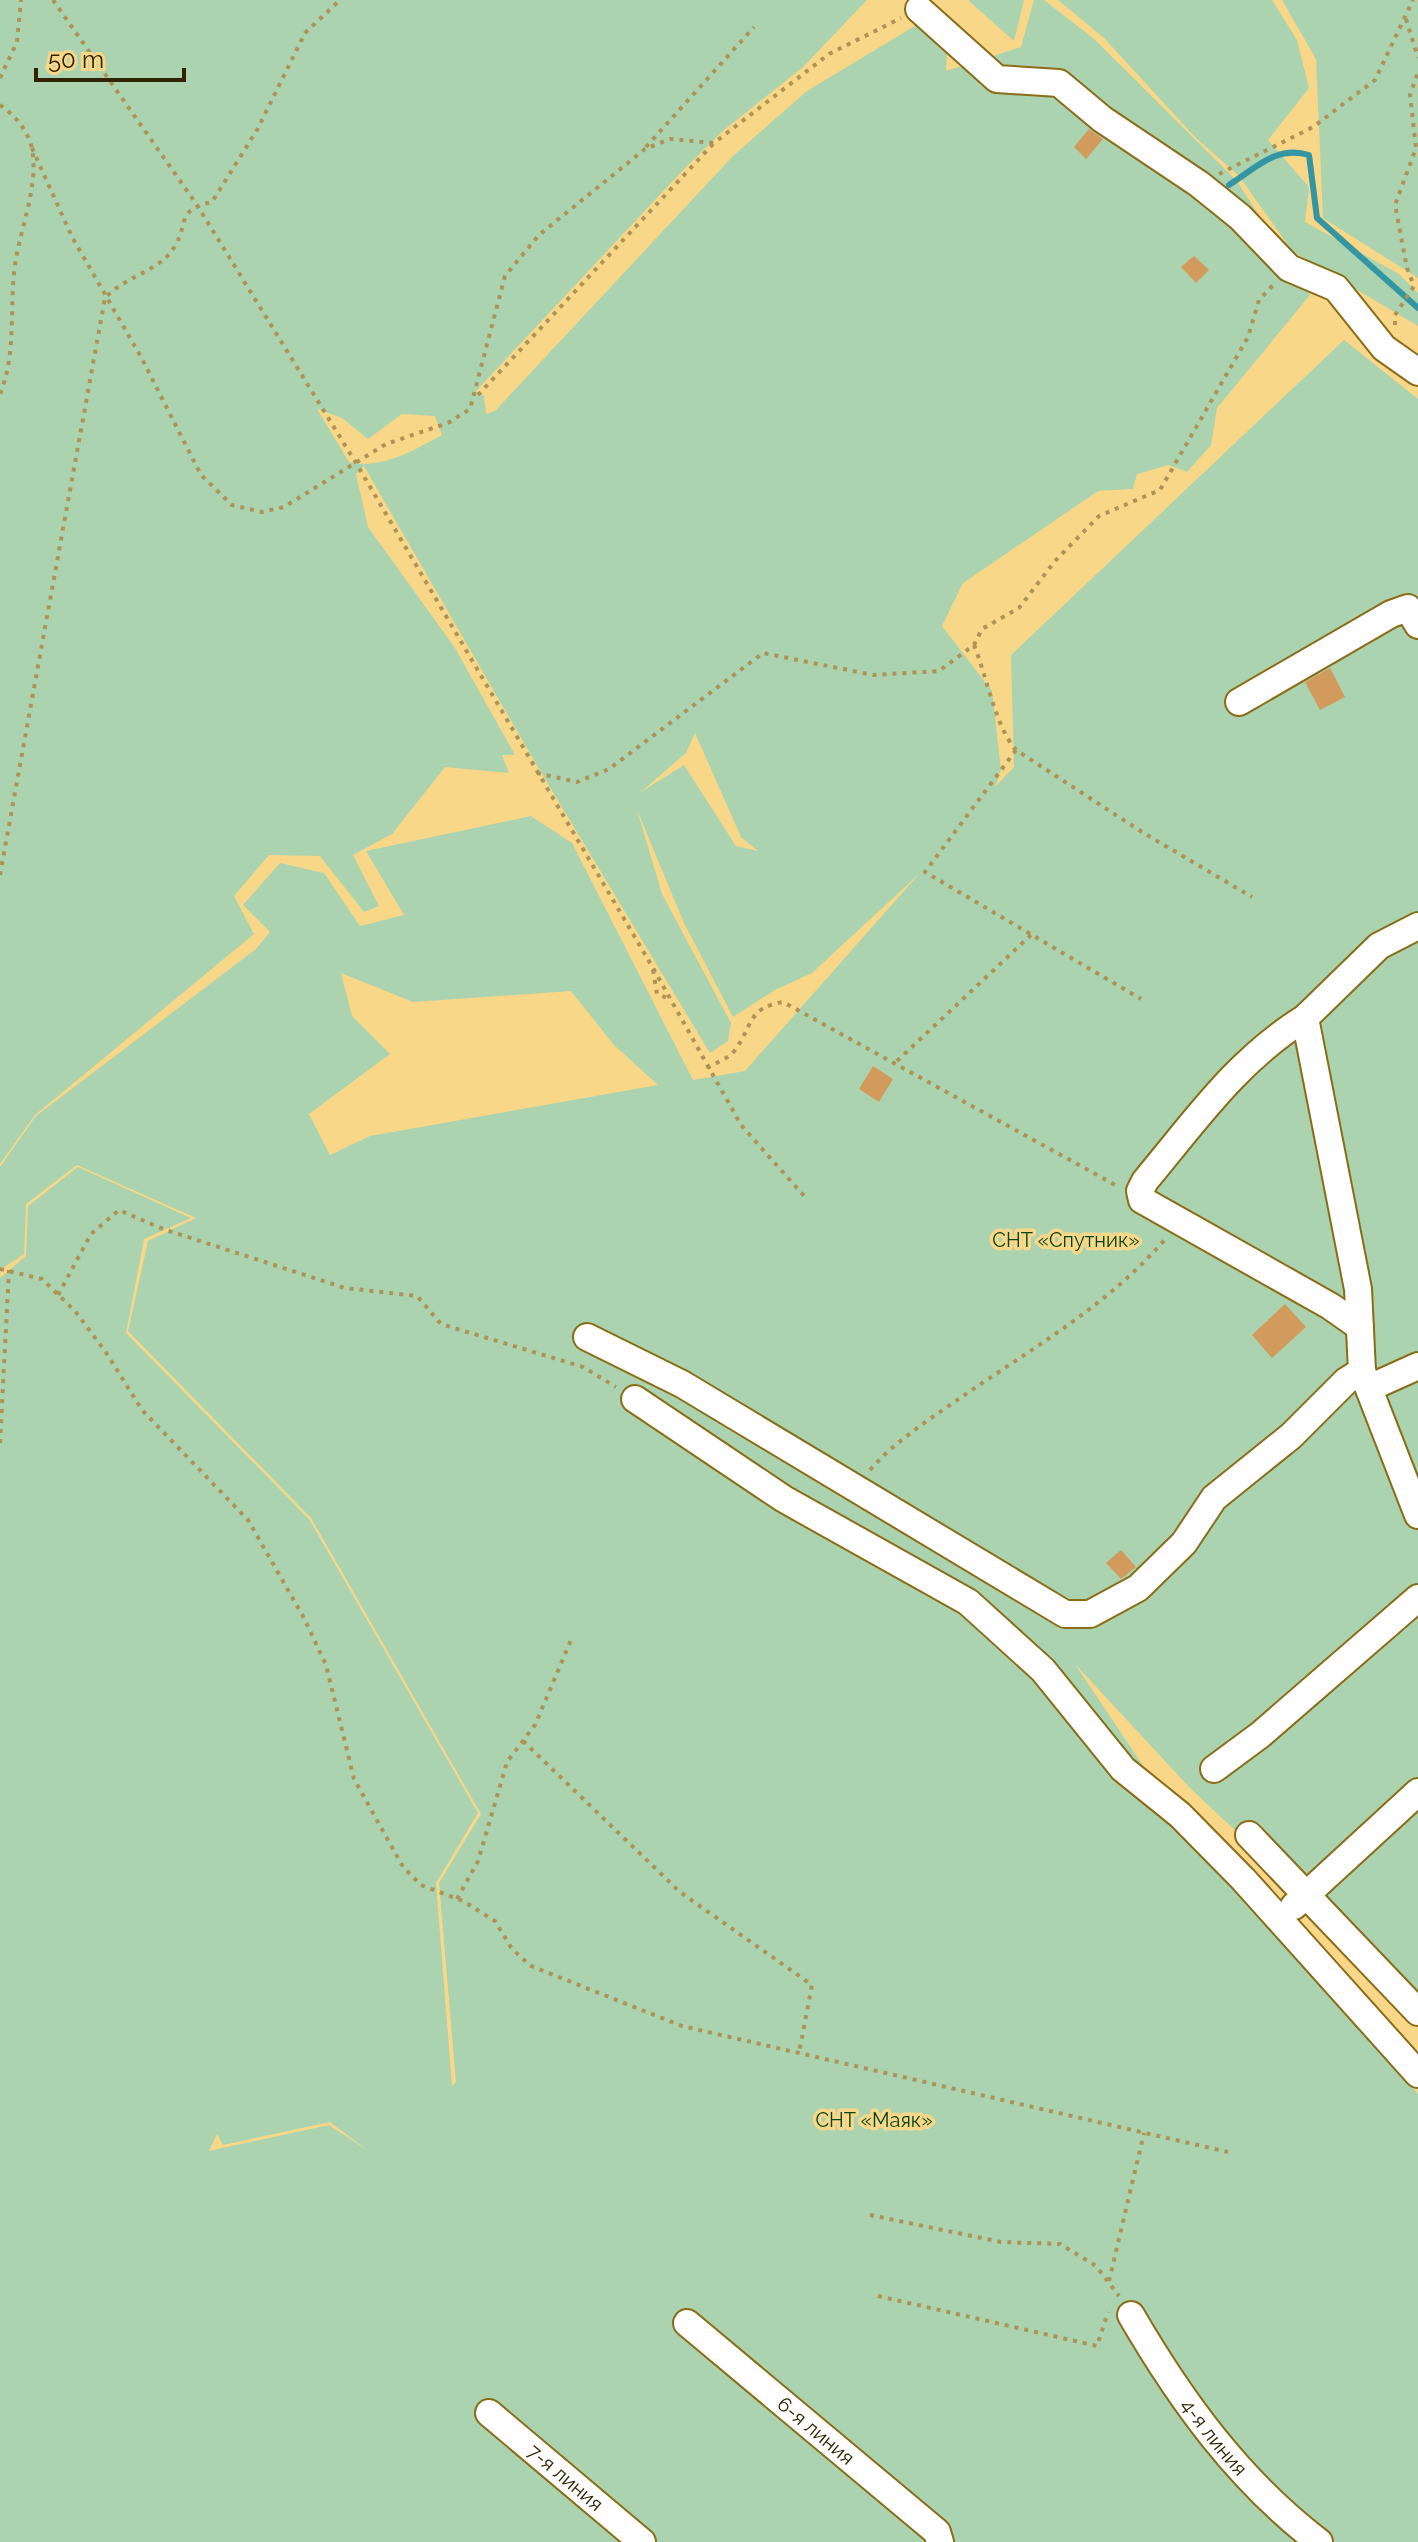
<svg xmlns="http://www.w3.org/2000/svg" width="1418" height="2542" font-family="Raleway,sans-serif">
<rect width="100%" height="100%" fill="#f8d789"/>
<!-- green -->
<g fill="#abd3af" fill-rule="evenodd">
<path d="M0 0H867L803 67 724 130 683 170 476 391 484 396 486 414 495 411 733 156 807 91 928 18 948 35 946 71 1021 47 1034 0H1044L1093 38 1237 181 1310 295 1217 408 1211 445 1187 472 1169 465 1137 474 1133 489 1098 491 963 583 942 626 992 691 1001 770 995 787 1014 767 1011 655 1344 340 1418 399V2003L1190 1788 1075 1664 1208 1863 1295 1951 1418 2094V2542H0V1278L26 1256 28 1206 78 1167 191 1218 144 1239 126 1333 309 1519 478 1813 436 1883 452 2086 456 2082 439 1883 481 1814 311 1518 128 1331 148 1241 196 1218 77 1165 26 1204 24 1254 0 1270V1167L36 1116 256 949 270 932 243 905 280 863 324 873 360 926 404 915 366 851 531 816 572 843 693 1080 745 1071 919 874 812 973 775 990 733 1017 684 923 637 810 662 894 731 1023 728 1041 710 1053 539 769 364 466 356 474 368 527 455 648 515 755H502L509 773 445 767 392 834 353 855 379 906 364 912 320 856 269 855 234 896 254 934 35 1115 0 1164ZM317 409 342 418 368 439 402 414 435 416 442 435C415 450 380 470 349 462ZM695 733 741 837 758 851 736 846 684 765 641 792 686 753ZM341 973 413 1002 571 991 614 1045 658 1085 370 1136 330 1155 309 1114 390 1054 352 1016ZM330 2122 367 2150 329 2125 209 2151 217 2134 223 2145Z"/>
<polygon points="968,0 1024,0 1014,41"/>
<polygon points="1058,0 1272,0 1297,40 1309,88 1268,140 1309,187 1305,222 1399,274 1418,293 1418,326 1292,251 1239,176 1196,138 1104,38"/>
<polygon points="1282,0 1418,0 1418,278 1323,218 1316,59"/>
</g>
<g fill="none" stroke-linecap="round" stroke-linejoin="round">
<!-- stream -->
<path stroke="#3596a3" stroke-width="6" d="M1229 185C1256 168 1276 145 1309 155L1317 218 1418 308"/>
</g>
<!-- building -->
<g fill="#d29a5c">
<polygon points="1089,129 1103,139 1086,159 1074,147"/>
<polygon points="1194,256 1209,270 1196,283 1181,267"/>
<polygon points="1330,668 1345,697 1320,710 1305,682"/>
<polygon points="873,1066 893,1079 879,1102 859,1089"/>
<polygon points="1285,1304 1306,1327 1272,1358 1252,1335"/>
<polygon points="1121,1550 1136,1567 1121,1579 1106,1563"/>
</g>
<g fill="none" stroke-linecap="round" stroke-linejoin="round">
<defs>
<g id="minor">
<polyline points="919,9 997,79 1059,83 1102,119 1199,184 1240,217 1289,268 1336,288 1384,348 1418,372"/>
<polyline points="1239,702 1391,614 1408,608 1418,625"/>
<polyline points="1418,926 1379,946 1305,1018 1358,1289 1362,1371 1418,1515"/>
<path d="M1305 1018C1237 1060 1196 1120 1145 1181L1140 1191 1142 1200 1330 1306 1360 1327"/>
<polyline points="587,1337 682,1384 1065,1614 1090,1614 1138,1588 1184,1543 1214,1498 1291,1436 1346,1381 1362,1371"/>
<polyline points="1369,1388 1418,1366"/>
<polyline points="635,1399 784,1499 968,1602 1043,1670 1123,1769 1180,1815 1243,1879 1418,2074"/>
<polyline points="1214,1769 1260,1735 1418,1598"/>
<polyline points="1249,1835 1418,2012"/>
<polyline points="1294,1906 1418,1792"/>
<path id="s1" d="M1131 2315C1181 2401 1239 2481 1319 2542"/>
<path id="s2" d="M687 2323 937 2532 940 2542"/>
<path id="s3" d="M489 2413 642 2542"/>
</g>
</defs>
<!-- minor casing -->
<use href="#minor" stroke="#8a6c17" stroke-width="30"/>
<!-- path -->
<g stroke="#ad9356" stroke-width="4" stroke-dasharray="4 6" stroke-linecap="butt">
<polyline points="53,0 197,205 356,463 653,968 741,1125 805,1197"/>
<polyline points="1406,19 1418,58"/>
<polyline points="0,78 17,42 21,0"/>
<path d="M0 105C15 115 29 132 32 149 39 186 20 229 15 265 9 309 17 352 0 394"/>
<polyline points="646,147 754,27"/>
<polyline points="32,148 72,237 141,357 201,475 232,505 262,512 284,507 386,444 448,423 470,409 505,276 539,235 645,149 670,139 714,143 829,54 901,18"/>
<polyline points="1219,174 1313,127 1375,80 1413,0"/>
<polyline points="1395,325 1395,315 1414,286 1407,268 1395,205 1416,148 1410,95 1418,72"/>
<polyline points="478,395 714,143"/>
<path d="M974 645C987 677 995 726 1016 750L1142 832 1252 897"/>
<polyline points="1016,750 925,872 1141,999"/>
<polyline points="537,773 577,782 609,769 763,653 873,675 939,671 974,645 982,629 1019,608 1055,561 1099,516 1160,490 1248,337 1259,300 1275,283"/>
<path d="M0 875 105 298C125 276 161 271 175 246 189 222 176 210 212 202L257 130 305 33 340 0"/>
<polyline points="653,970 657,994 670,999"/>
<polyline points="897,1061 1032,934"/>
<path d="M707 1068C715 1063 730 1058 735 1050 753 1026 747 1008 783 1002L1119 1187"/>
<polyline points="0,1269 42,1279 75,1311 105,1351 142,1410 248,1520 304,1618 326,1665 354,1779 403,1867 421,1885 463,1901 495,1921 512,1949 531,1966 682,2026 1228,2152"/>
<polyline points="58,1295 91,1234 119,1210 163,1229 345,1288 417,1296 441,1324 583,1367 616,1387"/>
<polyline points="0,1443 9,1270"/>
<path d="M870 1470C896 1440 933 1417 966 1394 1036 1346 1111 1303 1167 1237"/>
<polyline points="523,1741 680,1892 812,1985 799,2053"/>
<polyline points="457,1899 478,1861 507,1762 535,1725 571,1640"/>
<polyline points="870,2215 1001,2242 1060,2244 1096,2266 1119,2296"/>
<polyline points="1109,2281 1144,2133"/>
<polyline points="878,2296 1097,2346 1108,2312"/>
</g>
<!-- minor -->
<use href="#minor" stroke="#fff" stroke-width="26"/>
</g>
<g text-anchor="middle" stroke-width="7" stroke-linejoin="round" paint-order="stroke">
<!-- park labels -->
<g font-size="20" fill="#034416" stroke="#f8d789">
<text x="1066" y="1247">СНТ «Спутник»</text>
<text x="874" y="2127">СНТ «Маяк»</text>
</g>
<!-- street labels -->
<g font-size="20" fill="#302302" stroke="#f8d789">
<text dy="7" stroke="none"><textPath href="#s2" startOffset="168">6-я линия</textPath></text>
<text dy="7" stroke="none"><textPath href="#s1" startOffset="148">4-я линия</textPath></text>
<text dy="7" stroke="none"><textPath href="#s3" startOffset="100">7-я линия</textPath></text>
</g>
</g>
<!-- scale -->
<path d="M36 68v12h148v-12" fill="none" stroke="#302302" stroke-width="4"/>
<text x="48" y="68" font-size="24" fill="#302302" stroke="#f8d789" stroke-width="6" paint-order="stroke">50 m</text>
</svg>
